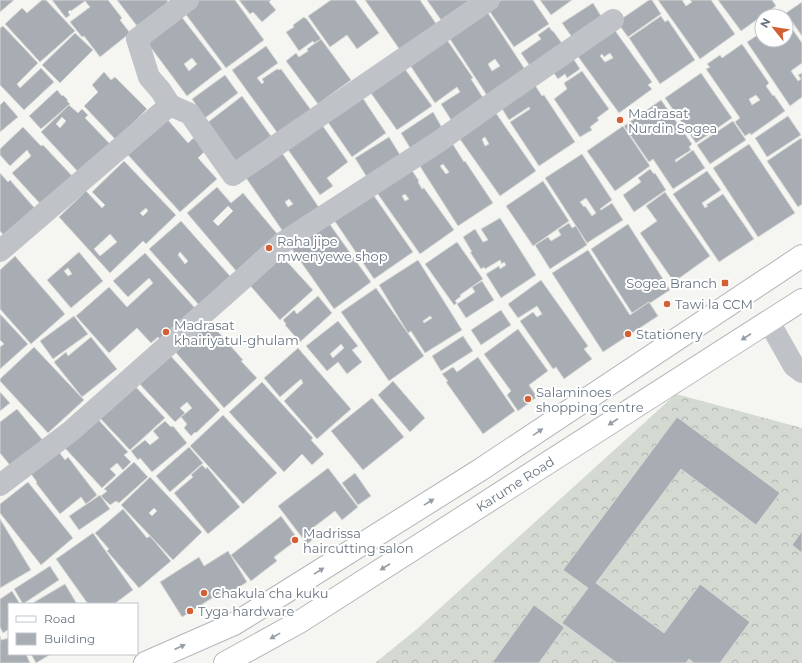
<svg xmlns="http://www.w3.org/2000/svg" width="802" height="663" font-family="Montserrat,sans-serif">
<defs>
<pattern id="forest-crowns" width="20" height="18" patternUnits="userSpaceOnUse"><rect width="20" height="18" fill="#d4dad2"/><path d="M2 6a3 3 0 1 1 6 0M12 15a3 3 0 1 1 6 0" fill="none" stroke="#b0b5b0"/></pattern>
</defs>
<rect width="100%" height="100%" fill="#f5f5f2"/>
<!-- forest -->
<polygon fill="url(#forest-crowns)" points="676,394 802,428 802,663 375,663 417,629"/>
<!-- building -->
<g fill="#a7adb3" stroke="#d7d7d5" fill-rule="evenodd">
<polygon points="0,0 14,0 0,12"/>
<polygon points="42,0 46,0 75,31 40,62 5,24 22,8 27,13"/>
<polygon points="52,0 108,0 122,18 120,20 130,33 100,57 84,36 82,37 70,22 90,7 85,1 71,11 70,10 68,12 70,15 66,18"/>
<polygon points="117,0 167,0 168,2 137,26"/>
<polygon points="192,0 235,0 264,40 226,68 181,8"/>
<polygon points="239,0 271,0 269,2 276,10 262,22 253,12 250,14"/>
<polygon points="331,0 355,0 379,33 357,49 347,35 330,47 308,16"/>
<polygon points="365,0 420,0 437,25 400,50"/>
<polygon points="427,0 470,0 441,20"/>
<polygon points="501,0 533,0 549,24 514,47 488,9"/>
<polygon points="540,0 572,0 551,15"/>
<polygon points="649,0 652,0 661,14 628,37 617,22"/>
<polygon points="658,0 682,0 686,6 692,2 690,0 711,0 735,34 700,59"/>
<polygon points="718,0 772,0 776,6 741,31"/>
<polygon points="802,2 802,36 786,13"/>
<polygon points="593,3 604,21 574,40 562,23"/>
<path d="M484 7 528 74 490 100 446 33ZM495 59 500 66 492 71 488 64Z"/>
<path d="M177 11 222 69 187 96 143 37ZM192 58 197 64 189 71 184 64Z"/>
<polygon points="661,16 665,22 668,20 695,60 660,84 629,38"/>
<polygon points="304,17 306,19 306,18 321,39 314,43 313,41 299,51 286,32 294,27 293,25"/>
<polygon points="786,20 802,43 802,63 791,71 798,81 801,79 798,75 802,73 802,97 790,106 747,42 762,32 762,40 786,40"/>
<path d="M611 25 652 82 648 85 652 89 619 113 574 51ZM610 53 613 58 605 62 600 56 602 54 604 57Z"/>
<polygon points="3,26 38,63 17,84 20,88 41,68 54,82 24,110 0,85 0,28"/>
<polygon points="549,27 552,31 553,31 564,46 532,69 521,53 541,39 538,35"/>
<polygon points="75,33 93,50 60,83 42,65"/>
<polygon points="443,34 473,78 471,79 485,101 453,123 441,104 460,92 457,87 435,103 406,59"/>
<polygon points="321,39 351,80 318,104 286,61 296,53 299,57 308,51 307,49"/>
<path d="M742 44 769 83 766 86 773 96 774 95 785 111 751 135 750 133 745 136 735 122 740 118 706 69 710 67 707 64 720 55 722 58ZM756 95 760 100 752 105 749 99Z"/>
<polygon points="266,46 278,63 257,78 262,84 264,82 262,79 277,69 279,70 281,69 311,110 281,138 232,70"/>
<polygon points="571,55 580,69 567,78 565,74 558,79 553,72"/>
<polygon points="402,65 432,106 397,130 368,89"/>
<polygon points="582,71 609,109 597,118 599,120 590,127 592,130 580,137 554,99 567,89 564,83"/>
<polygon points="104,72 111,80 115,77 147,109 116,140 84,106 98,92 92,85"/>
<polygon points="701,73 732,118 696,143 665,98"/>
<polygon points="225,75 238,93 205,118 192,99"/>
<polygon points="531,79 542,96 544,95 575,142 539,166 510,122 530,109 529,107 509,120 498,102"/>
<polygon points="57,90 62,96 63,95 68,100 67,101 70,104 41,129 29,116"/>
<polygon points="360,94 386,133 352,157 325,118"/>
<polygon points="242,96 271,136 236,162 207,123"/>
<polygon points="661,100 692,144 689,147 691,150 675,160 676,162 693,150 705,168 673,189 653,159 649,162 624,126"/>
<polygon points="4,101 18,117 0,132 0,105"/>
<path d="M69 105 78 113 82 109 88 115 85 118 111 145 81 175 41 132ZM62 117 66 121 60 128 56 124Z"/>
<path d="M491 106 536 171 500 196 455 132ZM485 137 489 144 485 146 482 139Z"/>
<polygon points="433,112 444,131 412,151 401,133"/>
<polygon points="788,116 801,135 767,157 755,138"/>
<polygon points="167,119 188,143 198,134 209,147 198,158 217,179 180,212 128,155"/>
<polygon points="318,119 348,162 327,178 333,186 320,195 284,144"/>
<polygon points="733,121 746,140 710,164 697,145"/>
<polygon points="623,126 650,166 615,191 587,151"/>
<polygon points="23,127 41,146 43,145 75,179 44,208 12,173 31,156 27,150 10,166 0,155 0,149"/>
<polygon points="389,137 402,158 368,179 355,158"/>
<path d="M449 138 464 162 465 161 493 203 458 226 416 160ZM443 164 449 172 446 174 440 166Z"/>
<polygon points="801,138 802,140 802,204 798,207 767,161"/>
<polygon points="749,144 795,213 758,237 713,168"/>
<path d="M278 147 322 212 286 236 242 172ZM289 199 293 204 288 207 285 202Z"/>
<path d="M582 154 612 200 600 209 601 210 612 203 623 220 587 243 545 178ZM586 198 596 213 592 216 585 206 584 207 580 202Z"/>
<path d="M124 161 176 215 146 244 143 241 110 273 59 217 86 191 102 208 105 205 92 192ZM146 208 148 211 143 216 140 213ZM110 234 117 242 100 256 94 249Z"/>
<path d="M409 166 419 181 418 182 422 189 424 188 454 230 420 254 375 190ZM405 194 409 199 405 201 402 196Z"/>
<polygon points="650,169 654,174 655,173 666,190 634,212 623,195 641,182 638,178"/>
<polygon points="707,171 721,190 702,203 705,208 708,206 706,205 723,194 754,239 719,262 673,194"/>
<polygon points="0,173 8,182 10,180 38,212 7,239 0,231"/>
<polygon points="543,181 569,221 533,246 506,206"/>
<path d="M217 187 231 203 243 193 279 236 237 272 187 213ZM228 206 233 211 218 226 213 221Z"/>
<polygon points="370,190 413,252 374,279 332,217"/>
<polygon points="665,192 710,256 674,282 640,233 657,221 646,206"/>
<polygon points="500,218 536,275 501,298 486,274 499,266 500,269 506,265 504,262 502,264 500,260 485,269 484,267 481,269 470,252 472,252 463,237 475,229 483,242 488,240 481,229"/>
<polygon points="326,219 371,282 334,309 289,245"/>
<path d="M181 221 230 276 199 305 149 249ZM180 252 188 261 185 264 178 255Z"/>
<polygon points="569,223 572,228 576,226 587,245 550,269 535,245 548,237 551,241 561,235 558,230"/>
<polygon points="628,224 670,290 650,303 649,302 632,313 591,249"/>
<polygon points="457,242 483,279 460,295 461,296 455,301 457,303 454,305 425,264"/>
<polygon points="588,250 630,315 649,302 658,316 603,352 552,273"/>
<path d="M79 252 103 281 71 308 47 280ZM68 268 72 274 68 276 64 271Z"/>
<polygon points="145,253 195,308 160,339 158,337 151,343 137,328 109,353 76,316 109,287 127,307 153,283 149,278 128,297 113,281"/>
<polygon points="279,253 313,290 280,320 247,282"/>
<polygon points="15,256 65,314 31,344 0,309 0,270"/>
<path d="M418 260 462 330 425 353 411 331 408 333 379 285ZM430 316 432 318 424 323 423 321Z"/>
<polygon points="541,280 588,346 584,349 592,359 564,379 556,367 553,369 520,321 533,312 537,317 542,314 537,306 518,318 508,304"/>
<polygon points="482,281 494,300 466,318 457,304 475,292 472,287"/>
<polygon points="376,288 424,356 389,381 341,312"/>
<polygon points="318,296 332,313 300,342 285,325 286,324 283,320 294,310 297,314"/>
<polygon points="501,310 511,325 481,345 471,330"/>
<polygon points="0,314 28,344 0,369 0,347 4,344 0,340"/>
<polygon points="74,316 88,334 53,359 40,341"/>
<polygon points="206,318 243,360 241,361 257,378 224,408 172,348"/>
<path d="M338 321 358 346 352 350 362 362 347 374 338 362 327 371 306 346ZM341 344 344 348 333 358 330 354Z"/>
<polygon points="518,329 548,371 529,385 537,397 518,411 507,395 511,391 484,354"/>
<polygon points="463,336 473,351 441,371 432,356"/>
<polygon points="91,337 117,369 82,397 54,362 66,352 68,356"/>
<polygon points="34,347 84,400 48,433 0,381 0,379"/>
<polygon points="298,348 351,409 317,439 284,401 303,383 301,379 280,397 264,378"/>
<polygon points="168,353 220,410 196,433 195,432 191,436 184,428 187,424 181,417 192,408 187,402 180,408 185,413 175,422 137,381"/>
<polygon points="478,357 515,411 483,434 446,382 448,381 442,374 453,367 457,372"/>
<polygon points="393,381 425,418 410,432 378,395"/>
<polygon points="262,382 313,438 311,440 324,454 312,465 302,454 284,472 229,412"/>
<polygon points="133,384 165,418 130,450 98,416"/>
<polygon points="0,392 10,403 0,411"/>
<polygon points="372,398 404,437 363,470 331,431"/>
<polygon points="17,409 45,443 13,469 0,453 0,422"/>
<polygon points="223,415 277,473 243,504 190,446"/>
<polygon points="95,416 128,452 124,455 131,462 123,470 117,463 110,469 116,475 102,488 63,446"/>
<polygon points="677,417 780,493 756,525 681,469 596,583 664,633 700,584 750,622 720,663 694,663 689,659 686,663 617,663 562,623 588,588 563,570"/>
<polygon points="165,421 171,427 173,426 187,443 152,472 140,458 138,460 131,451 145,440 150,445 159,438 153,431"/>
<polygon points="189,447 203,463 170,492 156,476"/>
<polygon points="59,452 65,460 68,457 97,495 86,504 81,497 60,514 36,483 37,482 31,474"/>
<polygon points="134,462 148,477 119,503 116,501 110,505 101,496 107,491 104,489"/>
<polygon points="202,465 206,469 207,467 240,507 208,534 174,493 193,477 191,475"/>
<polygon points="328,468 358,507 342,520 335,511 314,527 320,534 307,544 278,506"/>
<polygon points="355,473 371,496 358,505 342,483"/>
<path d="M150 477 202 532 173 560 121 505ZM154 508 157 511 152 516 149 513Z"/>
<polygon points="28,482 73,538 41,565 0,513 0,504"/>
<polygon points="100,495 110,509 79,530 69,516"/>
<polygon points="123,509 147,538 150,536 171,561 139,588 107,551 109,549 95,533"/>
<polygon points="281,516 298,539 274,557 277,561 251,581 231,555"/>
<polygon points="0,519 31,570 0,588"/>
<polygon points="802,531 802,553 792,545"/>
<polygon points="93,533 133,590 114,604 88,604 56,559"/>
<polygon points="228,551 247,582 223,597 220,593 182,617 160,582 199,557 204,566"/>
<polygon points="50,566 59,580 23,604 14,589"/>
<polygon points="65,584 77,604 31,604"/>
<polygon points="12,591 20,604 9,604 9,629 3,633 0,627 0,599"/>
<polygon points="534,605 564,627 564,628 539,663 492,663"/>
<polygon points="0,636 1,640 9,638 9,654 26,654 30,663 0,663"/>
<polygon points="31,654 51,654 36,663"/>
</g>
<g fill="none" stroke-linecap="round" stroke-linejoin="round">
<defs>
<g id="major">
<polyline points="145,663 234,624 281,595 480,470 802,256"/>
<path id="s1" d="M225 663 301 621 802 300"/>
</g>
</defs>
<!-- major casing -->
<use href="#major" stroke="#b3b6ba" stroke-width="24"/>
<!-- minor -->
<g stroke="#bfc2c6" stroke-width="22">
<polyline points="170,105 190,114 233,175 489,0"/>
<polyline points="0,251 170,105 161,91 149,77 137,39 188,0"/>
<polyline points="769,322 794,366 802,372"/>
<polyline points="0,485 71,431 245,277 282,243 438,142 497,100 613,20"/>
</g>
<!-- major -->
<use href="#major" stroke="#fff" stroke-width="22"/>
</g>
<!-- one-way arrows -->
<defs><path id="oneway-solid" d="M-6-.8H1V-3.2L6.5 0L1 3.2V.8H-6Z"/></defs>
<g fill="#959ea7">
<use href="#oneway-solid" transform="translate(746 337) rotate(147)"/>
<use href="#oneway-solid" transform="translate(613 422) rotate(147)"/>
<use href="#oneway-solid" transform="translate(538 432) rotate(-34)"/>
<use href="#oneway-solid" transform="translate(429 502) rotate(-32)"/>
<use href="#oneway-solid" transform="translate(385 567) rotate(147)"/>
<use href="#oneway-solid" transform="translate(319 571) rotate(-32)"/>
<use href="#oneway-solid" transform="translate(275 636) rotate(151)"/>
<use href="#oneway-solid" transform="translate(180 647) rotate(-24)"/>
</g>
<!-- markers -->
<g fill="#d35f35" stroke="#fff" stroke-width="1.5">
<circle cx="620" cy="120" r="4"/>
<circle cx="269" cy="248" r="4"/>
<rect x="721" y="279" width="8" height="8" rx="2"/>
<circle cx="667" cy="304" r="4"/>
<circle cx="166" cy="332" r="4"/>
<circle cx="628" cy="334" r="4"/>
<circle cx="528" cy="399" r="4"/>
<circle cx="295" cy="540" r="4"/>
<circle cx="204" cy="593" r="4"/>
<circle cx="190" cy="611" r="4"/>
</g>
<g text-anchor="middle" stroke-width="4" stroke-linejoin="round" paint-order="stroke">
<!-- poi labels -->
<g font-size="13" fill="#677481" stroke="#fff" text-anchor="start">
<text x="628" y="118">Madrasat<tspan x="628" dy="15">Nurdin Sogea</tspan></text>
<text x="277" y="246">Raha jipe<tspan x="277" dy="15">mwenyewe shop</tspan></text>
<text x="717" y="288" text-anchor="end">Sogea Branch</text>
<text x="675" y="309">Tawi la CCM</text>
<text x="174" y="330">Madrasat<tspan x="174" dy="15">khairiyatul-ghulam</tspan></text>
<text x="636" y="339">Stationery</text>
<text x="536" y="397">Salaminoes<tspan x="536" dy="15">shopping centre</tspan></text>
<text x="303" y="538">Madrissa<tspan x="303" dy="15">haircutting salon</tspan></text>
<text x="212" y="598">Chakula cha kuku</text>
<text x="198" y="616">Tyga hardware</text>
</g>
<!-- street labels -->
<g font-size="13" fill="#677481" stroke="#fff">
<text dy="5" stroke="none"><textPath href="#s1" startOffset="341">Karume Road</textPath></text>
</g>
</g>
<!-- legend -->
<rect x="8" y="603" width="130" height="52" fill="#ffffff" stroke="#c2c7cd"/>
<rect x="16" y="616" width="20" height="6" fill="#ffffff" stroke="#c2c7cd"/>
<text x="44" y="623" font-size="12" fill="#677481">Road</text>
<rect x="16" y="633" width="20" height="12" fill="#a7adb3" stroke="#c2c7cd"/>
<text x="44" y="643" font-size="12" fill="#677481">Building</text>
<!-- north arrow -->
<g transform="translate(774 28) rotate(300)"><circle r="19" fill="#ffffff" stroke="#c2c7cd"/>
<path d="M0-3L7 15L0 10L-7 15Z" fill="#d35f35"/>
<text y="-6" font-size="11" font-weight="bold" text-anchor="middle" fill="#677481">N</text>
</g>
</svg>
